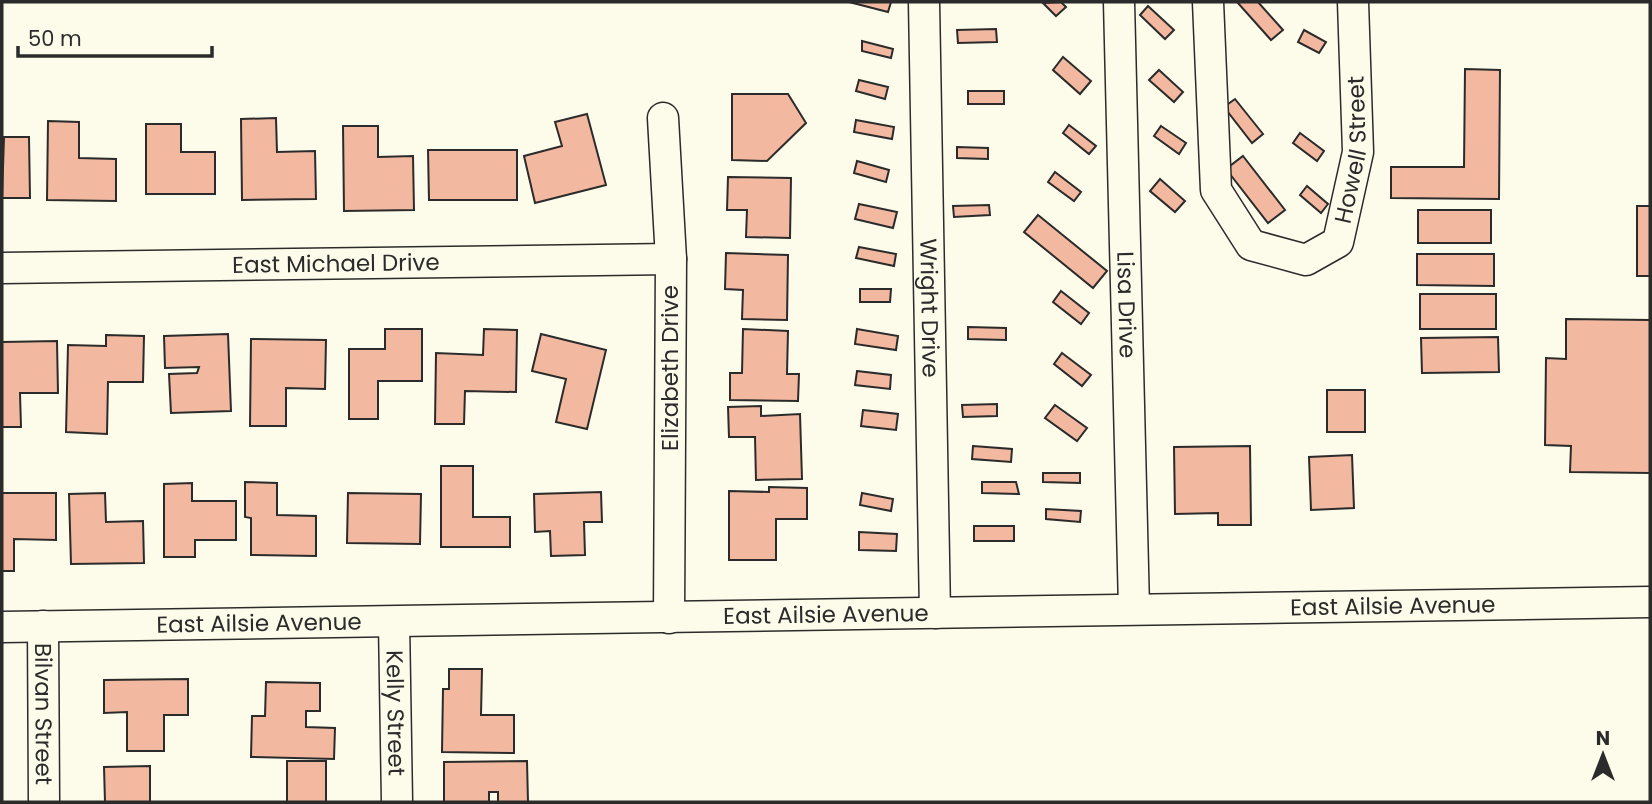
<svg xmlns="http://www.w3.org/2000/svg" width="1652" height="804" font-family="Poppins,sans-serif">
<rect width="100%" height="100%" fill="#fdfbea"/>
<!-- building -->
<g fill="#f2b8a0" stroke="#2b2b2b" stroke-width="2">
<polygon points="849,2 891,2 888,12"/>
<polygon points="1061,2 1066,7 1056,16 1043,3"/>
<polygon points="1237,2 1258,2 1283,30 1271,40"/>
<polygon points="1148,6 1174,30 1165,39 1140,15"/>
<polygon points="996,29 997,42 958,43 957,30"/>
<polygon points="1304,30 1326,42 1319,53 1298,42"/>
<polygon points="862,41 893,49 891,58 862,51"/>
<polygon points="1063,57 1091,81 1080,94 1053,70"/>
<polygon points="1465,69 1500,70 1499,199 1391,198 1391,167 1464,167"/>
<polygon points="1159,70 1183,92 1174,102 1149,80"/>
<polygon points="859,80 888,87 885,99 856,91"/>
<rect x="968" y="91" width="36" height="13"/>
<polygon points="732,94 788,94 806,123 767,161 732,160"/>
<polygon points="1235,99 1263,134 1252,143 1224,107"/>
<polygon points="587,114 606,185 535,203 524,156 562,146 555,122"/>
<polygon points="276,118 277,152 315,151 316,199 242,200 241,119"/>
<polygon points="856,120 894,127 892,139 854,132"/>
<polygon points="48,121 79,122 79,158 116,159 116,201 47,200"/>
<polygon points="146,124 181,124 181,152 215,152 215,194 146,194"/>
<polygon points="1069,125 1096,146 1089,154 1063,133"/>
<polygon points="343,126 378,126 378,157 413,156 414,210 344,211"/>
<polygon points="1161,126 1186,143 1179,154 1154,136"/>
<polygon points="1300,133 1324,151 1317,161 1293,143"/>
<polygon points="4,137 29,137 30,198 2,198"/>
<polygon points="957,147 988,148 988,159 957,158"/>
<polygon points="428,150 517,150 517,200 429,200"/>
<polygon points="1243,156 1285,210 1268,223 1226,169"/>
<polygon points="857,161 889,170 886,182 854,173"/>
<polygon points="1055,172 1081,192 1074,201 1048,182"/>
<polygon points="728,177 791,178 790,238 746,237 747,210 727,210"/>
<polygon points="1160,179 1185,201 1175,212 1150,191"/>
<polygon points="1307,186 1328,204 1321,213 1300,195"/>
<polygon points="859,204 897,212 893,228 855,219"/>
<polygon points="989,205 990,215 954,217 953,206"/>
<rect x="1637" y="206" width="13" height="70"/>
<rect x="1418" y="210" width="73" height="33"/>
<polygon points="1038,215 1107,271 1093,288 1024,232"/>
<polygon points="859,247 896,254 894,266 856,258"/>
<polygon points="726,253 788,255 787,320 742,319 743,290 725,289"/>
<polygon points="1417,254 1494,254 1494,286 1417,285"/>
<polygon points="860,289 891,289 890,302 860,302"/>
<polygon points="1061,291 1089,313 1081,324 1053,302"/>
<rect x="1420" y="294" width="76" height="35"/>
<polygon points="1566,319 1650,320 1650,473 1570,472 1571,446 1545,445 1546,358 1566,359"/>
<polygon points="968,327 1006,328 1006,340 968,339"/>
<polygon points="385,329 422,329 422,381 378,381 378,419 349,419 349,349 385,349"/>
<polygon points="484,329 517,330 516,392 465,391 464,424 435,424 436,353 483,355"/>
<polygon points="743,329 788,331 787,374 799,374 798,401 730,400 730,373 742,373"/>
<polygon points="857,329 898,336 896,350 855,344"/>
<polygon points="228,334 231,411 171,413 169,374 197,373 199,367 165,368 164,336"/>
<polygon points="541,334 606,350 587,429 556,422 566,379 532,371"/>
<polygon points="106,335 144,336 143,382 108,382 107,434 66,432 68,345 106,346"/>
<polygon points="1498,337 1499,372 1422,373 1421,338"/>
<polygon points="251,339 326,340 325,389 286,388 286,426 250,426"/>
<polygon points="57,341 58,393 20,393 21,427 2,427 2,342"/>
<polygon points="1062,353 1091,375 1082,386 1054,364"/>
<polygon points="857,371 891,375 890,389 855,385"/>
<rect x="1327" y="390" width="38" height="42"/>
<polygon points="997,404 997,416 963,417 962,405"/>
<polygon points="1055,405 1087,428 1077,441 1045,418"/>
<polygon points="761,406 761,416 800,414 802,479 756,480 755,437 729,437 728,407"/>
<polygon points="863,410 898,414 896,430 861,426"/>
<polygon points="973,446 1012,449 1011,462 972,459"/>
<polygon points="1250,446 1251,525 1218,525 1218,513 1175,514 1174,447"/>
<polygon points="1352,455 1354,508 1311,510 1309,457"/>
<polygon points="441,466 473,466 473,517 510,517 510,547 441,547"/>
<polygon points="1043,473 1080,473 1080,483 1043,482"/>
<polygon points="245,482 277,483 277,515 316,516 316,556 251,555 251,518 245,517"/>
<polygon points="982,482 1016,482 1019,494 982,493"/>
<polygon points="192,483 192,501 236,501 236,540 195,540 195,557 164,557 164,484"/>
<polygon points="769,487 807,488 807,519 776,519 776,560 729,560 729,491 769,492"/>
<polygon points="601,492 602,522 584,522 585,555 551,556 550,531 535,532 534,494"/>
<polygon points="2,493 56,493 56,540 14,539 14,571 2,571"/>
<polygon points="105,493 106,522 143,521 144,563 71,564 69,494"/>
<polygon points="348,493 421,494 420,544 347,543"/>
<polygon points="862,493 893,499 891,511 860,505"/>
<polygon points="1046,509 1081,511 1080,522 1046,519"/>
<rect x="974" y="526" width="40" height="15"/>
<polygon points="859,532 897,534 896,551 859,550"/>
<polygon points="449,669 482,669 481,715 514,715 514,753 442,752 443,689 449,689"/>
<polygon points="188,679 188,715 164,715 164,751 127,751 127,712 104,713 104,680"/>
<polygon points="266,682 320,683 320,711 306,711 306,727 335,728 334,759 251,757 252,716 265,716"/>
<rect x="287" y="761" width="39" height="41"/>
<polygon points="527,761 528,802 498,802 498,792 489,792 489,802 444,802 444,762"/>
<polygon points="150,766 150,802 105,802 104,767"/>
</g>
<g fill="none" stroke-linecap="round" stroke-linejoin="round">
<defs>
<g id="minor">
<path id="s1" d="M924 2 935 613"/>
<path id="s2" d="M1119 2 1134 608"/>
<path id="s3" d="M1208 2 1216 190 1251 245 1306 260 1338 242 1358 152 1353 2"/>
<polyline points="663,118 671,259 669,618"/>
<path id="s4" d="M2 268 671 259"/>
<path id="s5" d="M394 622 397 802"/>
<path id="s6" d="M43 626 44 802"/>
<path id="s7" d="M2 627 1650 602"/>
</g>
</defs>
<!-- minor casing -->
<use href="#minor" stroke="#2b2b2b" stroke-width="33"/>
<!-- minor -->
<use href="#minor" stroke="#fdfbea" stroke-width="30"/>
</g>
<g text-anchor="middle" stroke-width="5" stroke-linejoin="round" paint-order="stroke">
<!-- street labels -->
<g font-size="23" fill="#2b2b2b" stroke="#fdfbea">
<text dy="8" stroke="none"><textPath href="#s3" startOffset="441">Howell Street</textPath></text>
<text dy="8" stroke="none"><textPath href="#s4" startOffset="334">East Michael Drive</textPath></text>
<text dy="8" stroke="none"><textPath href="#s2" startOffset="303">Lisa Drive</textPath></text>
<text dy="8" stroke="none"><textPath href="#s1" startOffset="306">Wright Drive</textPath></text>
<text transform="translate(670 368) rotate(-90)" y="8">Elizabeth Drive</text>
<text dy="8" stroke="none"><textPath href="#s7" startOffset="1391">East Ailsie Avenue</textPath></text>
<text dy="8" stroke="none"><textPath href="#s7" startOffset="824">East Ailsie Avenue</textPath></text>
<text dy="8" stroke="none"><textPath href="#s7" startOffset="257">East Ailsie Avenue</textPath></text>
<text dy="8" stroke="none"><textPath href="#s5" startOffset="91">Kelly Street</textPath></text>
<text dy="8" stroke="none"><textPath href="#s6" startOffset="88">Bilvan Street</textPath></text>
</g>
</g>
<!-- border -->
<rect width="1652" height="804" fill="none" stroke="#2b2b2b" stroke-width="7"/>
<!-- north arrow -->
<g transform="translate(1603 755)" stroke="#fdfbea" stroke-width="5" paint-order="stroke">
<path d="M0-5L12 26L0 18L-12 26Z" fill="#2b2b2b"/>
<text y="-10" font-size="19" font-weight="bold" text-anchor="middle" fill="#2b2b2b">N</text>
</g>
<!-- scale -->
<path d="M18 46v10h194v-10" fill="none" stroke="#2b2b2b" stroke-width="3.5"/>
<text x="28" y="46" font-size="21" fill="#2b2b2b" stroke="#fdfbea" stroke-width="5" paint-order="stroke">50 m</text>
</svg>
